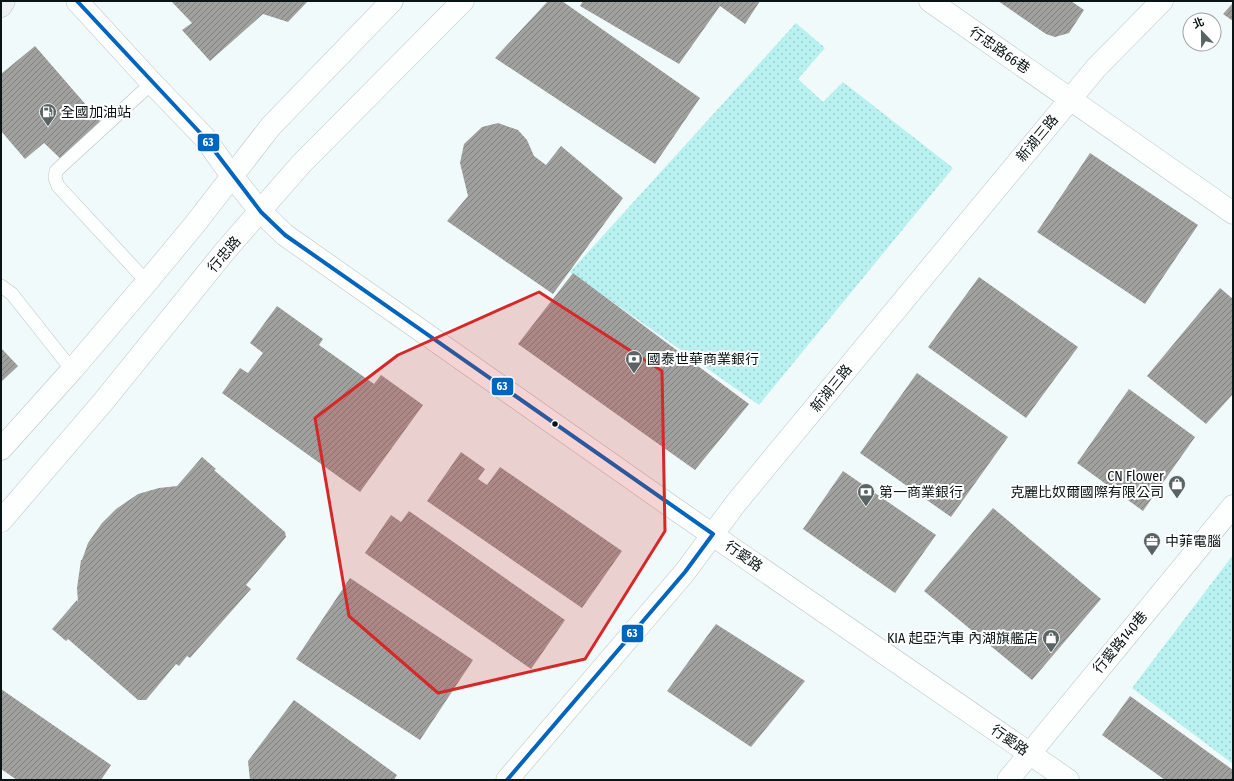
<svg xmlns="http://www.w3.org/2000/svg" width="1234" height="781" font-family="'Fira Sans Condensed','Noto Sans TC',sans-serif">
<defs>
<pattern id="grass-dots" width="8" height="8" patternUnits="userSpaceOnUse"><rect width="8" height="8" fill="#b9f0f0"/><path d="M2 2h.1M6 6h.1" fill="none" stroke="#9ecdcd" stroke-width="1.8" stroke-linecap="round"/></pattern>
<pattern id="building-hatch" width="6" height="6" patternUnits="userSpaceOnUse"><rect width="6" height="6" fill="#a0a09e"/><path d="M-1 1l2-2M0 6l6-6M5 7l2-2" fill="none" stroke="#818180"/></pattern>
</defs>
<rect width="100%" height="100%" fill="#f1fafa"/>
<!-- grass -->
<g fill="url(#grass-dots)">
<polygon points="796,23 825,48 798,79 823,102 843,82 953,168 759,405 570,272"/>
<polygon points="1233,555 1233,764 1132,688"/>
</g>
<!-- building -->
<g fill="url(#building-hatch)">
<polygon points="171,1 308,1 288,22 263,14 210,61 182,30 192,23"/>
<polygon points="548,1 562,1 700,98 655,164 495,58"/>
<polygon points="583,1 760,1 745,24 720,6 679,64 580,6"/>
<polygon points="998,1 1071,1 1084,10 1069,33 1055,37 1046,34"/>
<polygon points="1233,3 1233,21 1223,14"/>
<polygon points="35,46 106,128 66,164 44,143 25,159 1,131 1,74"/>
<polygon points="498,123 518,130 527,140 534,156 546,165 561,146 623,198 553,294 447,221 468,196 460,163 464,144 482,127"/>
<polygon points="1090,153 1198,225 1145,304 1037,232"/>
<polygon points="573,273 749,404 695,470 518,344"/>
<polygon points="979,277 1078,347 1026,418 928,347"/>
<polygon points="1220,288 1233,299 1233,394 1206,424 1147,376"/>
<polygon points="277,306 323,339 319,345 374,384 381,375 423,405 360,492 222,393 240,368 248,373 263,353 250,343"/>
<polygon points="1,348 18,366 1,382"/>
<polygon points="917,373 1008,437 951,517 860,453"/>
<polygon points="1129,389 1195,437 1143,511 1077,463"/>
<polygon points="461,452 485,469 478,479 487,485 500,467 622,551 582,608 427,501"/>
<polygon points="202,457 216,469 214,470 285,532 286,537 246,585 251,589 190,658 187,656 179,666 176,664 146,700 138,700 68,639 66,641 52,629 77,600 78,602 77,588 81,560 82,560 88,543 102,523 116,509 138,494 159,488 177,486"/>
<polygon points="843,471 936,535 895,593 803,529"/>
<polygon points="993,508 1101,599 1032,680 924,591"/>
<polygon points="409,511 565,620 531,669 365,553 391,515 401,522"/>
<polygon points="350,578 473,660 420,740 296,659"/>
<polygon points="716,624 805,681 751,747 667,691"/>
<polygon points="1,689 111,765 101,780 17,780 1,769"/>
<polygon points="1130,696 1233,770 1233,780 1165,780 1102,735"/>
<polygon points="294,700 397,775 394,780 250,780 248,761"/>
</g>
<g fill="none" stroke-linecap="round" stroke-linejoin="round">
<defs>
<g id="service">
<polyline points="147,282 58,186 55,178 56,171 152,83"/>
<polyline points="1,286 12,294 72,370"/>
</g>
<g id="minor">
<polyline points="930,1 1233,213"/>
<polyline points="1,449 72,370 147,282 195,224 271,126 392,1"/>
<polyline points="1,521 103,402 225,251 302,163 463,1"/>
<polyline points="507,780 685,572 736,503 1096,68 1162,1"/>
<polyline points="1008,780 1233,506"/>
</g>
<polyline id="tertiary" points="77,1 152,83 204,137 232,176 261,212 285,235 675,509 1068,780"/>
<polyline id="secondary" points="1,6 4,1"/>
</defs>
<!-- service casing -->
<use href="#service" stroke="#b9c2c2" stroke-width="14"/>
<!-- minor casing -->
<use href="#minor" stroke="#b9c2c2" stroke-width="23"/>
<!-- tertiary casing -->
<use href="#tertiary" stroke="#b9c2c2" stroke-width="23"/>
<!-- secondary casing -->
<use href="#secondary" stroke="#b9c2c2" stroke-width="23"/>
<!-- service -->
<use href="#service" stroke="#fdfefe" stroke-width="13"/>
<!-- minor -->
<use href="#minor" stroke="#fdfefe" stroke-width="22"/>
<!-- tertiary -->
<use href="#tertiary" stroke="#fdfefe" stroke-width="22"/>
<!-- secondary -->
<use href="#secondary" stroke="#edf1f1" stroke-width="22"/>
<defs>
<polyline id="bus-1" points="77,1 204,137 261,212 285,235 713,534 685,572 507,780"/>
</defs>
<!-- bus-1 casing -->
<use href="#bus-1" stroke="#fff" stroke-width="7"/>
<!-- bus-1 -->
<use href="#bus-1" stroke="#0065bd" stroke-width="4"/>
</g>
<!-- marked area -->
<path fill="#d62828" fill-opacity="0.2" stroke="#d62828" stroke-width="3" stroke-linejoin="round" d="M539 292 662 371 665 531 585 659 438 693 349 616 315 418 398 355Z"/>
<!-- icons -->
<defs>
<symbol id="fuel-pin" viewBox="-11 -11 22 30"><path d="M0 17L-7.5 6A9.5 9.5 0 1 1 7.5 6Z" fill="#5b6464" stroke="#fff"/><path d="M-5.5-6h7V0h2V4h1.3V-2.5L3-4.5l.8-.8L6-3V5H2.5V1h-1V6h-7ZM-4.2-4.7v3.2H.2V-4.7Z" fill="#fff"/></symbol>
<symbol id="bank-pin" viewBox="-11 -11 22 30"><path d="M0 17L-7.5 6A9.5 9.5 0 1 1 7.5 6Z" fill="#5b6464" stroke="#fff"/><path d="M-6-4H6V4H-6ZM0-2.3a2.3 2.3 0 1 0 0 4.6a2.3 2.3 0 1 0 0-4.6Z" fill="#fff"/></symbol>
<symbol id="shop-pin" viewBox="-11 -11 22 30"><path d="M0 17L-7.5 6A9.5 9.5 0 1 1 7.5 6Z" fill="#5b6464" stroke="#fff"/><path d="M-5-2.5h2.3a2.7 3.5 0 0 1 5.4 0H5L5.5 6h-11ZM-1.5-2.5h3a1.5 2.3 0 0 0-3 0Z" fill="#fff"/></symbol>
<symbol id="office-pin" viewBox="-11 -11 22 30"><path d="M0 17L-7.5 6A9.5 9.5 0 1 1 7.5 6Z" fill="#5b6464" stroke="#fff"/><path d="M-6-3h4V-5.5h4V-3h4V5H-6ZM-1-4.5V-3h2v-1.5ZM-6 0V1H6V0Z" fill="#fff"/></symbol>
</defs>
<g fill-rule="evenodd">
<use href="#fuel-pin" x="38" y="102" width="20" height="27"/>
<use href="#bank-pin" x="624" y="349" width="20" height="27"/>
<use href="#shop-pin" x="1167" y="474" width="20" height="27"/>
<use href="#bank-pin" x="856" y="482" width="20" height="27"/>
<use href="#office-pin" x="1142" y="531" width="20" height="27"/>
<use href="#shop-pin" x="1041" y="628" width="20" height="27"/>
</g>
<!-- markers -->
<circle fill="#0a1414" stroke="#fff" stroke-width="1.5" cx="555" cy="424" r="3.5"/>
<g text-anchor="middle" stroke-width="4" stroke-linejoin="round" paint-order="stroke">
<!-- street labels -->
<g font-size="14" fill="#0a1414" stroke="#fff">
<text transform="translate(1000 50) rotate(35)" y="5">行忠路66巷</text>
<text transform="translate(1037 138) rotate(-50)" y="5">新湖三路</text>
<text transform="translate(224 254) rotate(-49)" y="5">行忠路</text>
<text transform="translate(831 388) rotate(-51)" y="5">新湖三路</text>
<text transform="translate(744 556) rotate(35)" y="5">行愛路</text>
<text transform="translate(1120 642) rotate(-50)" y="5">行愛路140巷</text>
<text transform="translate(1010 740) rotate(35)" y="5">行愛路</text>
</g>
<!-- poi labels -->
<g font-size="14" fill="#0a1414" stroke="#fff" text-anchor="start">
<text x="61" y="117">全國加油站</text>
<text x="647" y="364">國泰世華商業銀行</text>
<text x="1164" y="481" text-anchor="end">CN Flower<tspan x="1164" dy="16">克麗比奴爾國際有限公司</tspan></text>
<text x="879" y="497">第一商業銀行</text>
<text x="1165" y="546">中菲電腦</text>
<text x="1038" y="643" text-anchor="end">KIA 起亞汽車 內湖旗艦店</text>
</g>
</g>
<g stroke="#fff" stroke-width="1.5">
<rect x="197" y="133" width="23" height="19" rx="4" fill="#0065bd"/>
<rect x="491" y="377" width="23" height="19" rx="4" fill="#0065bd"/>
<rect x="621" y="624" width="23" height="19" rx="4" fill="#0065bd"/>
</g>
<g font-size="11" text-anchor="middle" font-weight="bold" fill="#fff">
<text x="208" y="146">63</text>
<text x="502" y="390">63</text>
<text x="632" y="637">63</text>
</g>
<!-- border -->
<rect width="1234" height="781" fill="none" stroke="#0a1414" stroke-width="4"/>
<!-- north arrow -->
<g transform="translate(1202 32) rotate(338)"><circle r="19" fill="#ffffff" stroke="#9da1a1"/>
<path d="M0-3L7 15L0 10L-7 15Z" fill="#5b6464"/>
<text y="-6" font-size="11" font-weight="bold" text-anchor="middle" fill="#0a1414">北</text>
</g>
</svg>
